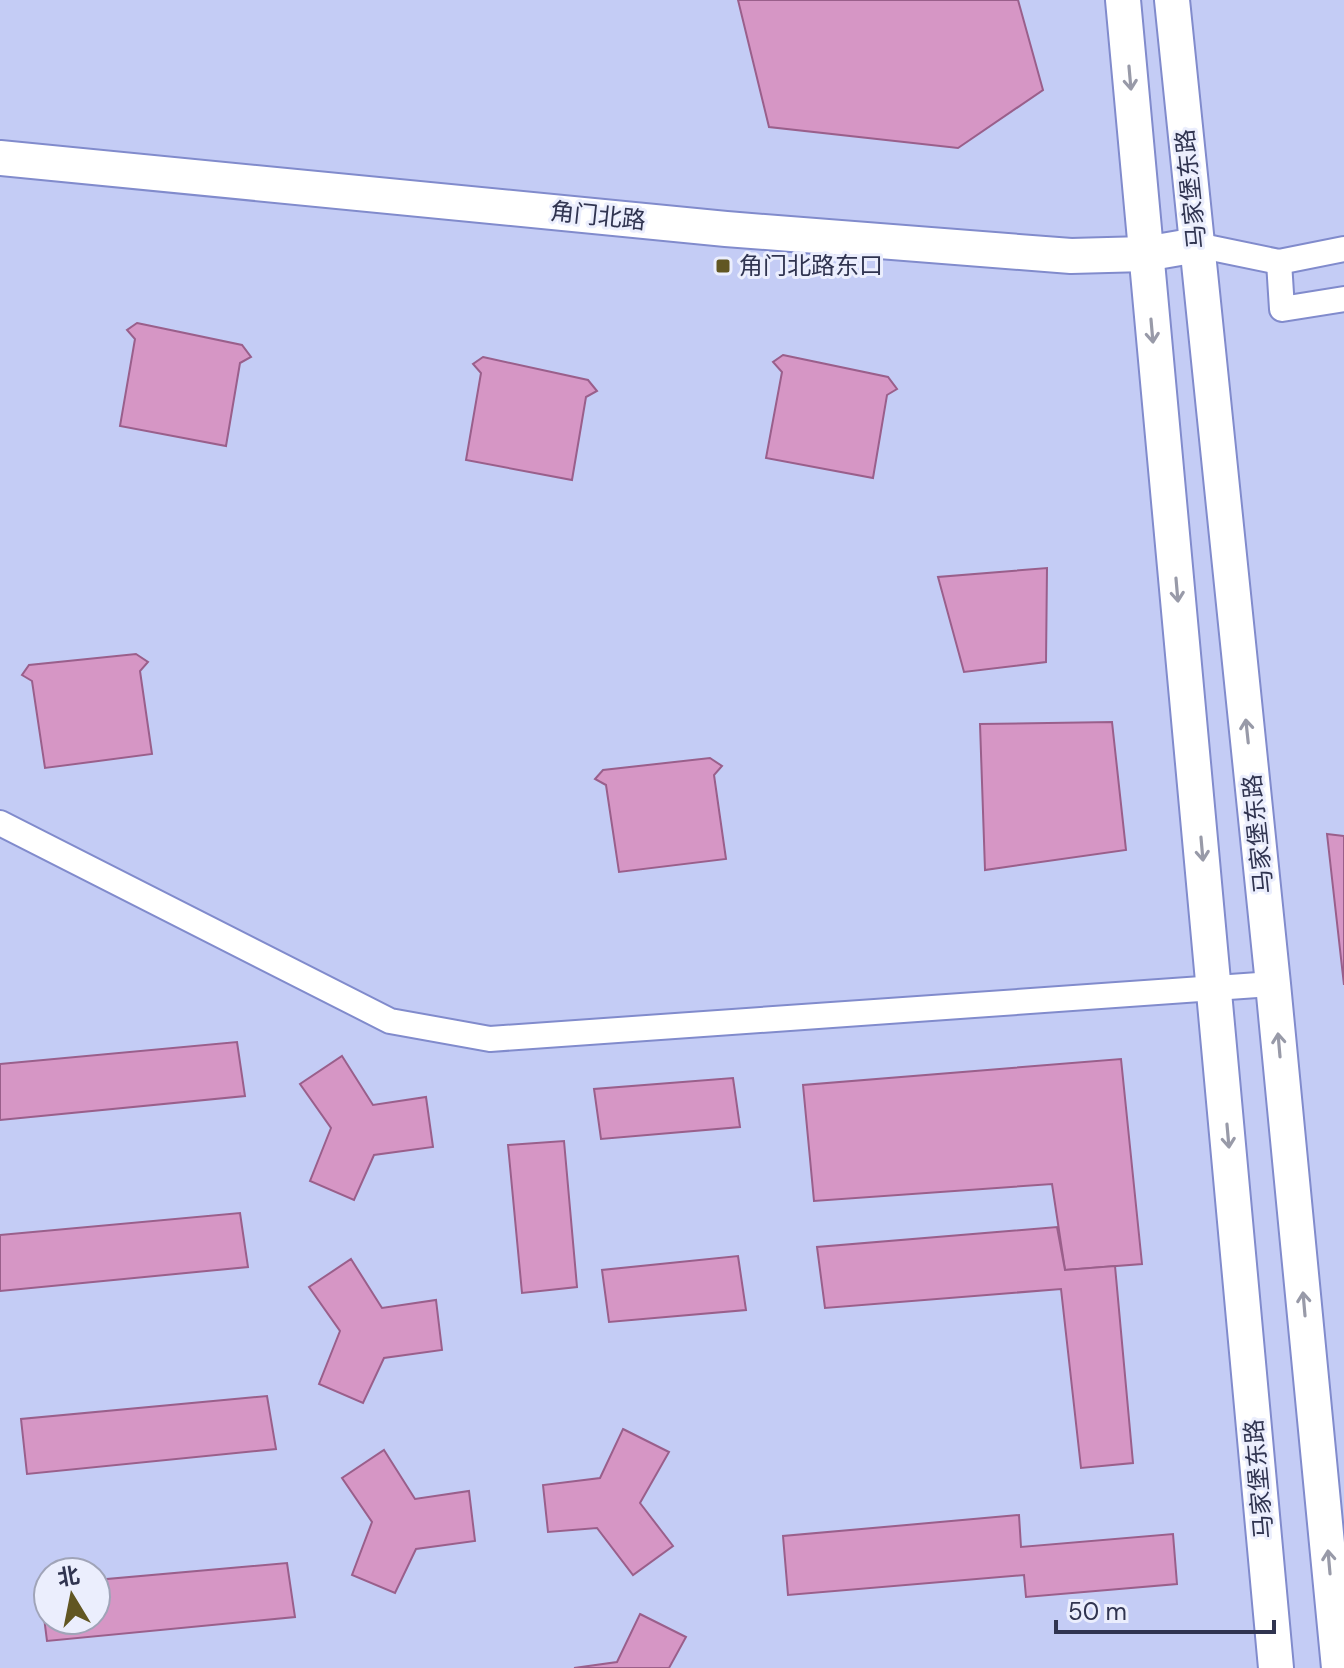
<svg xmlns="http://www.w3.org/2000/svg" width="1344" height="1668" font-family="'DM Sans','Noto Sans SC',sans-serif">
<rect width="100%" height="100%" fill="#c4ccf5"/>
<!-- building -->
<g fill="#d696c5" stroke="#9a5f8b" stroke-width="2">
<polygon points="738,0 1018,0 1043,90 958,148 769,127"/>
<polygon points="137,323 242,345 251,357 240,363 226,446 120,426 135,339 127,330"/>
<polygon points="783,355 888,377 897,389 887,395 873,478 766,458 782,372 773,362"/>
<polygon points="483,357 588,380 597,391 586,397 572,480 466,460 481,373 473,364"/>
<polygon points="1047,568 1046,662 964,672 938,577"/>
<polygon points="136,654 148,662 140,671 152,754 45,768 32,681 22,675 29,665"/>
<polygon points="1112,722 1126,850 985,870 980,724"/>
<polygon points="710,758 722,766 714,775 726,859 619,872 606,785 595,779 603,770"/>
<polygon points="1327,834 1344,836 1344,985"/>
<polygon points="237,1042 245,1096 0,1120 0,1064"/>
<polygon points="342,1056 373,1105 426,1097 433,1147 374,1155 354,1200 310,1181 331,1128 300,1084"/>
<polygon points="1121,1059 1142,1264 1065,1270 1052,1184 814,1201 803,1085"/>
<polygon points="733,1078 740,1127 601,1139 594,1089"/>
<polygon points="564,1141 577,1287 522,1293 508,1145"/>
<polygon points="240,1213 248,1267 0,1291 0,1235"/>
<polygon points="1057,1227 1065,1270 1115,1266 1133,1463 1081,1468 1061,1289 825,1308 817,1247"/>
<polygon points="738,1256 746,1310 609,1322 602,1270"/>
<polygon points="351,1259 382,1308 436,1300 442,1350 384,1358 363,1403 319,1384 340,1331 309,1287"/>
<polygon points="267,1396 276,1449 27,1474 21,1419"/>
<polygon points="623,1429 669,1452 640,1503 673,1546 633,1575 597,1528 548,1532 543,1485 600,1478"/>
<polygon points="384,1450 415,1499 469,1491 475,1541 416,1549 395,1593 352,1575 372,1522 342,1478"/>
<polygon points="1019,1515 1021,1547 1173,1534 1177,1584 1026,1597 1024,1575 788,1595 783,1536"/>
<polygon points="287,1563 295,1617 47,1641 40,1586 48,1585 48,1620 96,1620 96,1580"/>
<polygon points="640,1614 686,1637 669,1668 574,1668 617,1662"/>
</g>
<g fill="none" stroke-linecap="round" stroke-linejoin="round">
<defs>
<g id="street">
<polyline points="1197,245 1279,262 1344,249"/>
<polyline points="1279,262 1282,309 1344,299"/>
<polyline points="0,823 390,1021 490,1039 1273,984"/>
</g>
<g id="secondary">
<polyline points="1123,0 1276,1668"/>
<polyline points="1172,0 1273,984 1339,1668"/>
<polyline points="0,158 726,229 1071,256 1145,254 1197,245"/>
</g>
</defs>
<!-- street casing -->
<use href="#street" stroke="#818bcc" stroke-width="28"/>
<!-- secondary casing -->
<use href="#secondary" stroke="#818bcc" stroke-width="38"/>
<!-- street -->
<use href="#street" stroke="#fff" stroke-width="24"/>
<!-- secondary -->
<use href="#secondary" stroke="#fff" stroke-width="34"/>
</g>
<!-- one-way arrows -->
<defs><path id="oneway-shaft" d="M-6 0H5M1.5-3L5.5 0L1.5 3" fill="none" stroke-width="1.6" stroke-linecap="round" stroke-linejoin="round" transform="scale(2)"/></defs>
<g stroke="#989aa8">
<use href="#oneway-shaft" transform="translate(1130 78) rotate(85)"/>
<use href="#oneway-shaft" transform="translate(1152 331) rotate(85)"/>
<use href="#oneway-shaft" transform="translate(1177 590) rotate(85)"/>
<use href="#oneway-shaft" transform="translate(1247 731) rotate(-96)"/>
<use href="#oneway-shaft" transform="translate(1202 849) rotate(85)"/>
<use href="#oneway-shaft" transform="translate(1279 1045) rotate(-95)"/>
<use href="#oneway-shaft" transform="translate(1228 1136) rotate(85)"/>
<use href="#oneway-shaft" transform="translate(1304 1304) rotate(-95)"/>
<use href="#oneway-shaft" transform="translate(1329 1562) rotate(-95)"/>
</g>
<!-- markers -->
<rect fill="#615622" stroke="#ebeefd" stroke-width="3" x="715" y="258" width="16" height="16" rx="4"/>
<g text-anchor="middle" stroke-width="6" stroke-linejoin="round" paint-order="stroke">
<!-- street labels -->
<g font-size="24" fill="#303450" stroke="#ebeefd">
<text transform="translate(1191 189) rotate(-96)" y="8">马家堡东路</text>
<text transform="translate(598 216) rotate(6)" y="8">角门北路</text>
<text transform="translate(1258 834) rotate(-96)" y="8">马家堡东路</text>
<text transform="translate(1259 1479) rotate(-95)" y="8">马家堡东路</text>
</g>
<!-- poi labels -->
<g font-size="24" fill="#303450" stroke="#ebeefd" text-anchor="start">
<text x="739" y="274">角门北路东口</text>
</g>
</g>
<!-- north arrow -->
<g transform="translate(72 1596) rotate(350)"><circle r="38" fill="#ebeefd" stroke="#a0a4b8" stroke-width="2"/>
<path d="M0-6L14 30L0 20L-14 30Z" fill="#615622"/>
<text y="-12" font-size="22" font-weight="bold" text-anchor="middle" fill="#303450">北</text>
</g>
<!-- scale -->
<path d="M1056 1620v12h218v-12" fill="none" stroke="#303450" stroke-width="4"/>
<text x="1068" y="1620" font-size="24" fill="#303450" stroke="#ebeefd" stroke-width="6" paint-order="stroke">50 m</text>
</svg>
